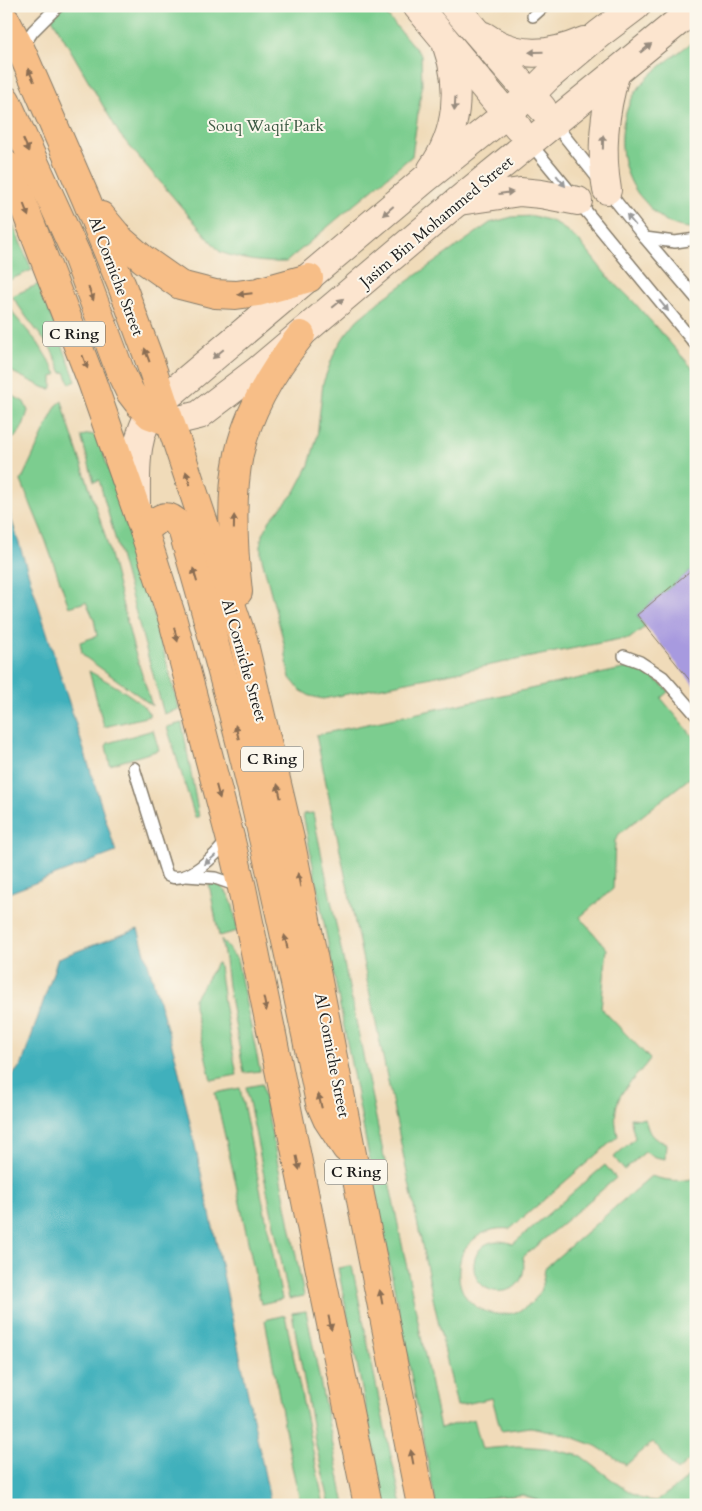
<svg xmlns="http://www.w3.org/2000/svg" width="702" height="1511" font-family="Cardo,serif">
<rect width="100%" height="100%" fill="#fbf7ec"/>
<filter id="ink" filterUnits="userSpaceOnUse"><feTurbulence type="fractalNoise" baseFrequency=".02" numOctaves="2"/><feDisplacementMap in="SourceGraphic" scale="10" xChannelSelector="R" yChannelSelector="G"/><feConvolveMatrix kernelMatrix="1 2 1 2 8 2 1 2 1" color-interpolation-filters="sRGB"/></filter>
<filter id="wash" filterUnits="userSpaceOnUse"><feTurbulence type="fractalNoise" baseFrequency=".0096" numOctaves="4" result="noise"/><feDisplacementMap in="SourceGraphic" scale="20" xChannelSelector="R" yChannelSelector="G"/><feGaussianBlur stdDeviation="1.12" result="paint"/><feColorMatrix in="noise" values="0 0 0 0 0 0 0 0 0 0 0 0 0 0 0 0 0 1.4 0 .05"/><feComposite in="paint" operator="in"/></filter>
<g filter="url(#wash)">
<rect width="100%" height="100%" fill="#f0dbb9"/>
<!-- green -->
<g fill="#7bcd8f" stroke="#4c7456">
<path d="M45 6H379L421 55 422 85 412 156 286 262C262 263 242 260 220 252L120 135Z"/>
<path d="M696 39V228C675 229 659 219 647 204 643 199 638 195 635 189 618 162 617 123 634 95 647 73 675 56 696 39Z"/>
<polygon points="6,209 32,270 7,281 6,279"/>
<polygon points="534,216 554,222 567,231 580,242 608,277 632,300 696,372 696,566 637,615 645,627 629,639 620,639 323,699 310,696 300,690 290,678 283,639 261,555 261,539 270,520 295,492 309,465 317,437 323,383 335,351 345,335 357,320 381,300 490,223 512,217"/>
<polygon points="39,284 76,381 70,384 65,372 62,373 51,349 27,318 12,296"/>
<polygon points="6,300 15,316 38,343 57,374 52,377 52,387 51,389 45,388 6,369"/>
<polygon points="6,392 24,402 28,411 23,426 17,436 6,442"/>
<polygon points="62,401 68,423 105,535 133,646 152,706 138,695 85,657 82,653 80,642 97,636 94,619 86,602 69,607 45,539 21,481 56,406"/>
<polygon points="90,434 96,436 100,443 147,589 179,709 164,714 99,480 94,482 81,436"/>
<path d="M632 667 644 670 669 691 661 698 696 740V773L619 834 615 841 613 889 580 917 607 949 601 1008 650 1059C629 1088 608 1094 618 1136L510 1229C494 1227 480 1232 469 1244 462 1250 460 1259 459 1268 454 1317 520 1331 540 1291 543 1284 544 1276 545 1268L651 1176C667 1181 680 1182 696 1178V1454L677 1471 653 1442 626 1465 596 1446 564 1434 531 1427 501 1431 492 1398 457 1406 433 1298 316 735Z"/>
<path d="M89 671C104 680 145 700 150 716L104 727Z"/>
<polygon points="182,723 199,817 195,817 167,727"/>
<polygon points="153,730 159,750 110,765 106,746 108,743"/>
<polygon points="313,813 440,1428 474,1419 482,1449 518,1446 546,1448 581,1456 619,1485 642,1499 656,1501 679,1485 696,1470 696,1505 553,1505 522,1495 485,1498 453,1505 436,1505 303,814"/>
<path d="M209 884C233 883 234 914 238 931L219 936Z"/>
<polygon points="221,939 237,959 260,1071 244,1073 228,986 225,960"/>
<polygon points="217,963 218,963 219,966 224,1003 237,1075 211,1080 194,1006 194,999"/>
<polygon points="262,1084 304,1296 289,1299 246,1087"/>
<polygon points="240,1088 282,1299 261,1304 236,1184 215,1093"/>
<path d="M630 1118 645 1119C649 1133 651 1139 666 1143L665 1159 655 1157 645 1152 624 1170 614 1157 635 1138Z"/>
<path d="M605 1165 616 1178 523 1257C525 1268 524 1281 513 1288 507 1291 500 1292 494 1291 460 1283 471 1228 513 1244Z"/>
<polygon points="352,1266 387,1438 402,1505 385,1505 338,1268"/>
<polygon points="306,1311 345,1505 330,1505 315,1441 292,1313"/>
<polygon points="285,1315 324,1505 301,1505 292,1467 265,1320"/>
</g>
<!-- water -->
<g fill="#41b0bc" stroke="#2e666c">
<polygon points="6,502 116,852 6,894"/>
<polygon points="138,929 176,1059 218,1250 271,1505 6,1505 6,1083 22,1064 58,958"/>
</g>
<g id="blocks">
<!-- building -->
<polygon fill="#a79adf" points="696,566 696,688 637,615"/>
</g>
</g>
<g filter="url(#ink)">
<use href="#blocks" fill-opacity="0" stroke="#867c6a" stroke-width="1"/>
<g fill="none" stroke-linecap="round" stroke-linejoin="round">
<defs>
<g id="lane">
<polyline points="533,16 544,6"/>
<polyline points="21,49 33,31 58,6"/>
<polyline points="554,123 645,238 696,298"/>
<polyline points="530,143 696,345"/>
<polyline points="645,238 675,242 696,239"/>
<polyline points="624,656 640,662 663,677 696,715"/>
<path d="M134 768 167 875C186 887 218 853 228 839"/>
<polyline points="186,876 215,878 238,886"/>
</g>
<g id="secondary">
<polyline points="417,6 518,128"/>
<polyline points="454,6 542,108"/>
<path d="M484 36C517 59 549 56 584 41"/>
<path d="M432 169C458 133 462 87 447 46"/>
<path d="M607 190C600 149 604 111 616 72"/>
<polyline points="459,201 520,192 541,194 578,201"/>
<polyline points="170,422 199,415 257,371 458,201 696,7"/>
<path d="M136 503C136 471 133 431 157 405L425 179 530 95 548 77 599 34 636 6"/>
</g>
<g id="highway">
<polyline points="6,21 21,50 86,199 122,286 149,359 243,640 290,839 421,1505"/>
<polyline points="6,100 77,256 120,371 130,392 140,405 150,415 170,422"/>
<polyline points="6,165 18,191 92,382 144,531 173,621 230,837 242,888 368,1505"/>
<polyline points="101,216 121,240 143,259 180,285 215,294 236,295 258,292 309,278"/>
<path d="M144 531C161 516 170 509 183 532 209 622 234 712 255 803 278 903 300 1003 320 1103L327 1119 346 1148"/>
<path d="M238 592C233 547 230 498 239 454 249 409 273 370 301 335"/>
</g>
</defs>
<!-- lane casing -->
<use href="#lane" stroke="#867c6a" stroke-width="14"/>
<!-- secondary casing -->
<use href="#secondary" stroke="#867c6a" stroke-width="30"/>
<!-- highway casing -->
<use href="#highway" stroke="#867c6a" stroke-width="30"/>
<!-- lane -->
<use href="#lane" stroke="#fff" stroke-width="11"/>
<!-- secondary -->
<use href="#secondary" stroke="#fce5cf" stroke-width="28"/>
<!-- highway -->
<use href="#highway" stroke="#f7be87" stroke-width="28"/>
</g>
<!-- one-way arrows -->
<defs><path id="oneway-solid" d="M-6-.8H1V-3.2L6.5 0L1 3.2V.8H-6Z" transform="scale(1.25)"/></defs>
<g fill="#978b7e">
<use href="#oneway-solid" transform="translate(646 48) rotate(-39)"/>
<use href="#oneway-solid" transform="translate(536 52) rotate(179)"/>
<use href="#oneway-solid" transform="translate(455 104) rotate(93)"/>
<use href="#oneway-solid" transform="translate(603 142) rotate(-89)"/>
<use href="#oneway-solid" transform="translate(506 193) rotate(-7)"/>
<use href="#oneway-solid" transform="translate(388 211) rotate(139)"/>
<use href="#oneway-solid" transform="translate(338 303) rotate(-40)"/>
<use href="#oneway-solid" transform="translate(218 354) rotate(140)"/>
</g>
<g fill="#8a6d52">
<use href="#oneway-solid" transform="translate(31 75) rotate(-114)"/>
<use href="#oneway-solid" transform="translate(26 145) rotate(66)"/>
<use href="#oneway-solid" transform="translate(26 210) rotate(69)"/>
<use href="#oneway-solid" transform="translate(91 294) rotate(69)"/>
<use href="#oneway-solid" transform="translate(245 294) rotate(174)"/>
<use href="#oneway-solid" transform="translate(147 355) rotate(-110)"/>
<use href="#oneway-solid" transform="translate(85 362) rotate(69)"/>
<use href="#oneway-solid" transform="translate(188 478) rotate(-108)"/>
<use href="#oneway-solid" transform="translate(234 522) rotate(-89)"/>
<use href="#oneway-solid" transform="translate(195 575) rotate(-106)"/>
<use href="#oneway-solid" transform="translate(176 635) rotate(75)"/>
<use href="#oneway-solid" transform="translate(237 732) rotate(-104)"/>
<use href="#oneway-solid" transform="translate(279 791) rotate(-103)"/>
<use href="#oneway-solid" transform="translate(218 792) rotate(75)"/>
<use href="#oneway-solid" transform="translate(299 880) rotate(-101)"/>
<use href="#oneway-solid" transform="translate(286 942) rotate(-103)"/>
<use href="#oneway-solid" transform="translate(265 1004) rotate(78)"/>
<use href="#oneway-solid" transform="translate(320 1101) rotate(-104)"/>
<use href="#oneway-solid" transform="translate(298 1163) rotate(78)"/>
<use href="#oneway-solid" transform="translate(381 1297) rotate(-101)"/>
<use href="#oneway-solid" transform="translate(330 1323) rotate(78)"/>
<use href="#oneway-solid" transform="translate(412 1457) rotate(-101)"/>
</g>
<g fill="#999">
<use href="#oneway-solid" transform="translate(561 181) rotate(51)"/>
<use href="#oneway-solid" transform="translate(631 220) rotate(-129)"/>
<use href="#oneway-solid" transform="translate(664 306) rotate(51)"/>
<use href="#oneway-solid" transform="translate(210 860) rotate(139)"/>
</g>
</g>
<g text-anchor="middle" stroke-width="4" stroke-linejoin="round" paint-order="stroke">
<!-- shield labels -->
<g fill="#fbf7ec" stroke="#5f5e5a" stroke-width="1">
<rect x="43" y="321.5" width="62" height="25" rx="4"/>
<rect x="241" y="746.5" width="62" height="25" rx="4"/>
<rect x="325" y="1159.5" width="62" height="25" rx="4"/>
</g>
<g font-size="15" font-weight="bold" fill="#1c1c1c">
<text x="74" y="339">C Ring</text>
<text x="272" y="764">C Ring</text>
<text x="356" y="1177">C Ring</text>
</g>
<!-- park labels -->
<g font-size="16" fill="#3d5a44" stroke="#fbf7ec">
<text x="266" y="131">Souq Waqif Park</text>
</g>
<!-- street labels -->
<g font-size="16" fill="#1c1c1c" stroke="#fbf7ec">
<text transform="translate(436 221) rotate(-40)" y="6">Jasim Bin Mohammed Street</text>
<text transform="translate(117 276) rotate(69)" y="6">Al Corniche Street</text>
<text transform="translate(245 660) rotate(74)" y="6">Al Corniche Street</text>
<text transform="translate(333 1055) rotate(79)" y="6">Al Corniche Street</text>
</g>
</g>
<!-- margin -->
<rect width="702" height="1511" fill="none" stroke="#fbf7ec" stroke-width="25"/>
</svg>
